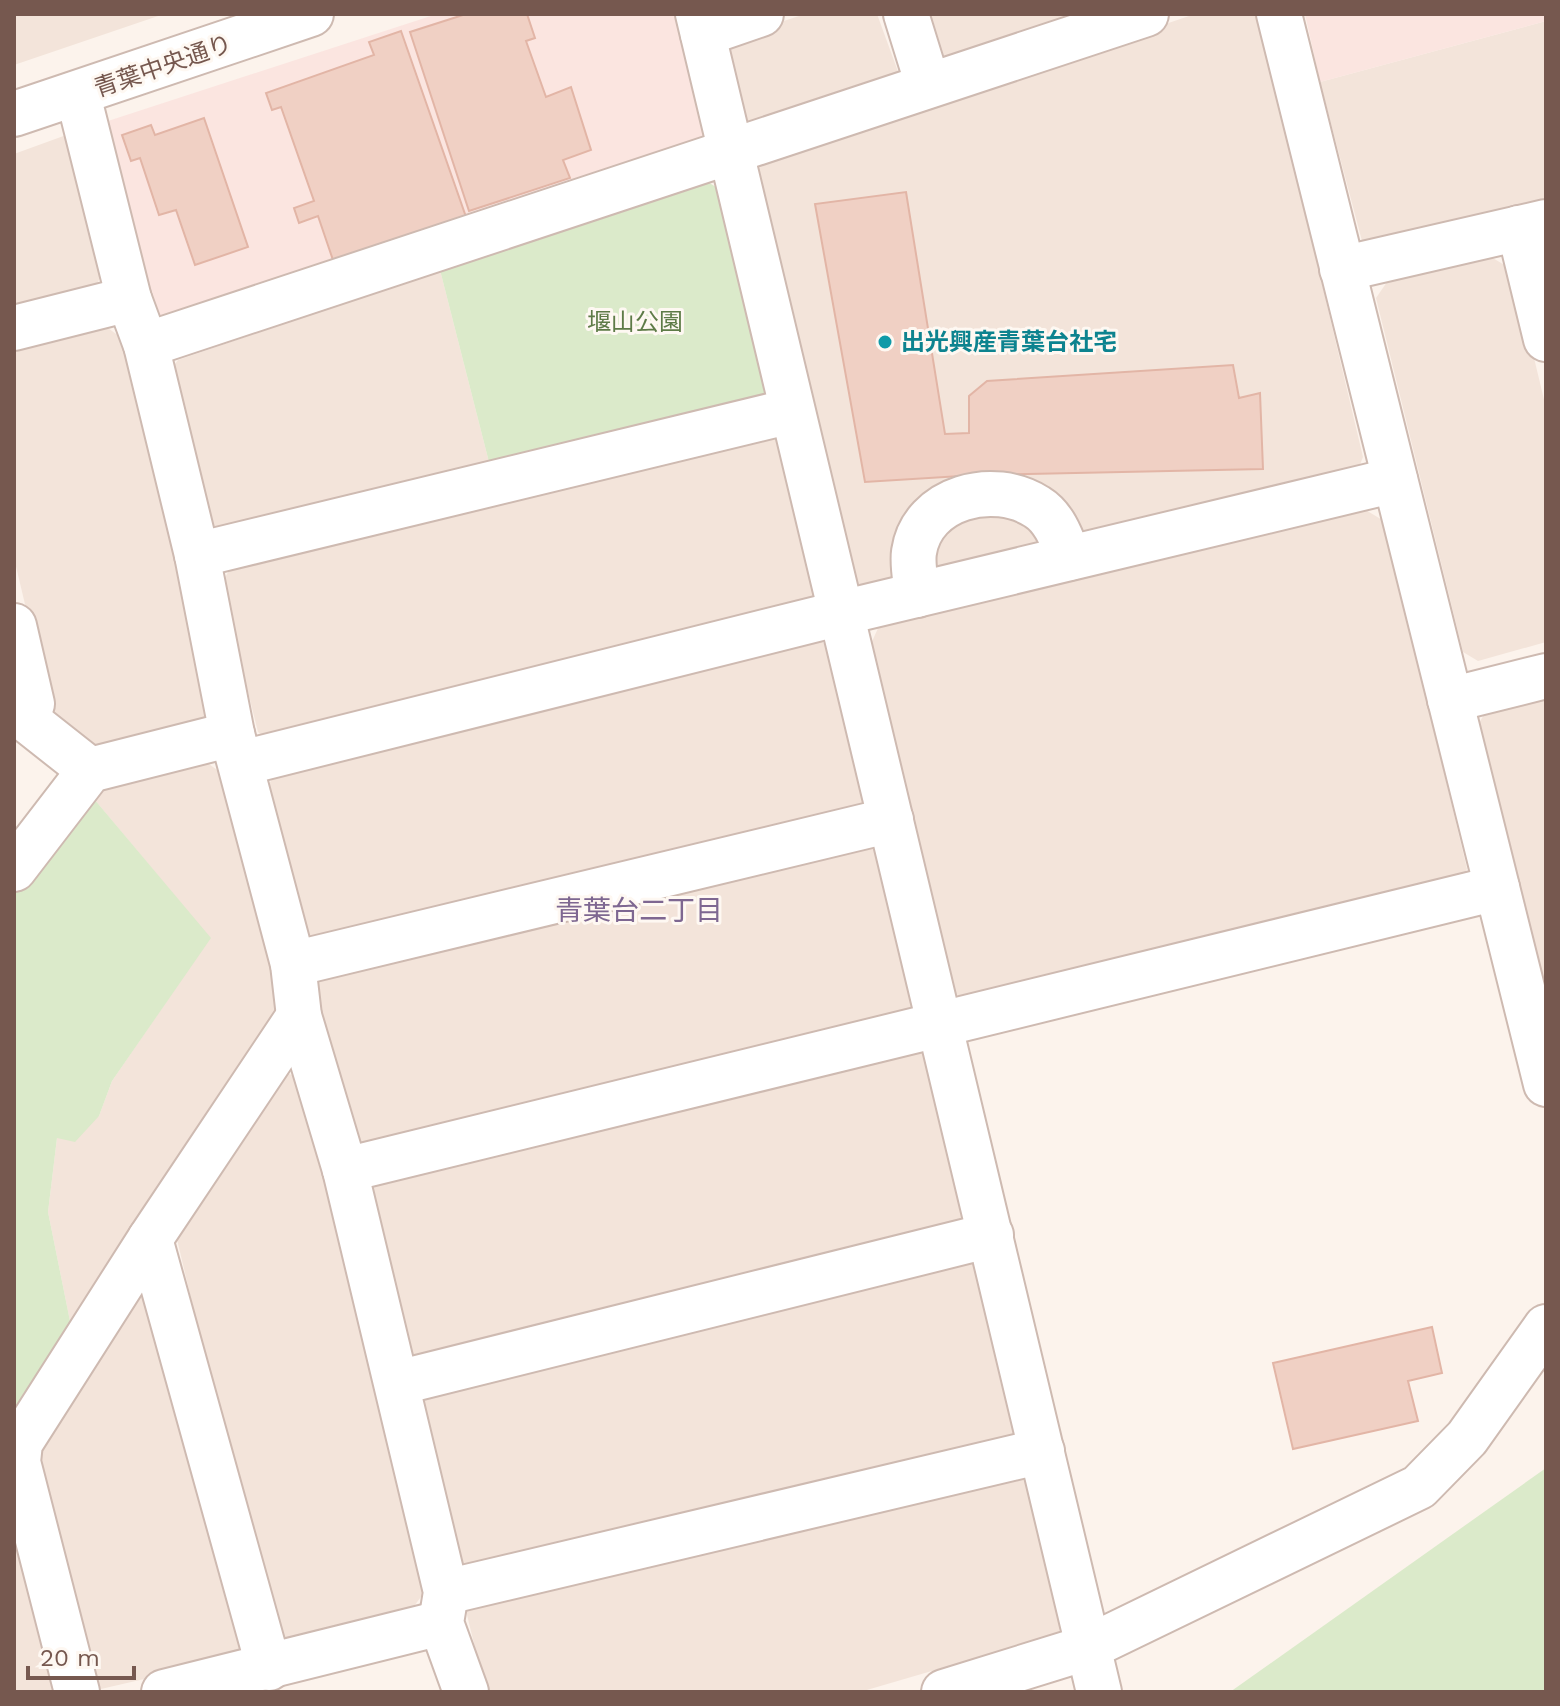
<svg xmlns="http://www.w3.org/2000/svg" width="1560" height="1706" font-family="'Work Sans','Noto Sans JP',sans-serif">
<rect width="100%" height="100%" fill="#fcf3ec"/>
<!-- residential -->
<g fill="#f3e4da">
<polygon points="14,14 164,14 14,65"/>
<polygon points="805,14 877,14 900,77 758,126 743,118 723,41"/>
<polygon points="929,14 1083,14 944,62"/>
<polygon points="1195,14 1258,14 1363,457 1357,472 869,595 851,581 754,175 767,159"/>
<polygon points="1546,21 1546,208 1377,249 1362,241 1320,82"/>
<polygon points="69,134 106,269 92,291 14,311 14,154"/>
<polygon points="1491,257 1513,270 1546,408 1546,642 1478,661 1463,652 1376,298 1387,282"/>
<polygon points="440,270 491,470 221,535 208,529 169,372 178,360"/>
<polygon points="101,323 123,339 212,709 199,735 94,759 53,722 14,558 14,342"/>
<polygon points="769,433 784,445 822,595 813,611 272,742 258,732 221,584 233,564"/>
<polygon points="1364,509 1384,521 1467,869 1457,884 969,1002 953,992 870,646 879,626"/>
<polygon points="816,637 831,649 868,799 860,815 319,945 305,936 267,787 280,767"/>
<polygon points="1546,694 1546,1006 1479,723 1488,708"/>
<polygon points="206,762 227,777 283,1001 77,1330 71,1326 48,1212 57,1138 99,1116 112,1081 210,938 89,793"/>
<polygon points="870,844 880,854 920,1007 366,1148 356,1140 314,988 327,973"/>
<polygon points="916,1048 929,1059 969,1215 960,1229 415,1360 403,1348 368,1192 381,1178"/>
<polygon points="276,1069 300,1078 426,1590 409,1613 287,1644 271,1634 175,1231"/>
<polygon points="967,1259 982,1268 1020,1424 1011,1439 467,1568 453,1560 415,1402 427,1390"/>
<polygon points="143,1287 243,1646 235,1658 101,1689 86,1678 35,1455"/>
<polygon points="1020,1469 1034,1479 1065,1616 1058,1634 860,1692 486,1692 466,1611 477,1598"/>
<polygon points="14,1497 56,1687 54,1692 14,1692"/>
</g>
<!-- commercial -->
<g fill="#fbe5e0">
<polygon points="437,14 678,14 708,133 701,145 169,323 154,314 108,121"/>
<polygon points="1305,14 1546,14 1546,21 1320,82"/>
</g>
<!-- green -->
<g fill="#dbeaca">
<polygon points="706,181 721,190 771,388 759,405 491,470 440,270"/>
<polygon points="89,793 211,938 112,1081 99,1116 75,1142 57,1138 48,1212 71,1326 14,1418 14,893"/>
<polygon points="1546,1468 1546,1692 1230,1692"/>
</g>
<!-- building -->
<g fill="#f0d0c4" stroke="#e2b5a6" stroke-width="2">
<polygon points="466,14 527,14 535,38 526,41 546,97 571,87 591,150 563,160 570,178 469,211 410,32"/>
<polygon points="401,31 466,217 334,263 318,216 299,223 294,208 314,201 281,107 272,110 266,93 374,55 369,42"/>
<polygon points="204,118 248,247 195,265 176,210 159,215 140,158 131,161 122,135 151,125 155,135"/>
<polygon points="906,192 945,434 969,433 969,396 987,381 1233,365 1239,398 1260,393 1263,469 977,475 865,482 815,204"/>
<polygon points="1432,1327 1442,1373 1408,1381 1418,1421 1293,1449 1273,1363"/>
</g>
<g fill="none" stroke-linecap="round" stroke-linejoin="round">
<defs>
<g id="minor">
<polyline points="698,14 1099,1692"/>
<polyline points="906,14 928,85"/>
<polyline points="1279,14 1546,1084"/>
<polyline points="703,34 761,14"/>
<polyline points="78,95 129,299 146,345 197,555 232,734 293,964 299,1016 345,1170 446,1592 441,1623 466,1692"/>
<polyline points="14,114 311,14"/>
<polyline points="1519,228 1546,339"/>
<polyline points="1342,269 1546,222"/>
<polyline points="14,328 129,299"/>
<polyline points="146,345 1146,14"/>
<polyline points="197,555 791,411"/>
<path d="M917 595C916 582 912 565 914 552 922 497 994 479 1037 507 1055 518 1062 540 1069 558"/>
<polyline points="14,626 32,704 26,718"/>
<polyline points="1450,700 1546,676"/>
<polyline points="14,710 90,770"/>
<polyline points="242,763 841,613 1395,480"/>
<polyline points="14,869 90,770 232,734"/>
<polyline points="293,964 891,820"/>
<polyline points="345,1170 1497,888"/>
<polyline points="150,1239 269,1668"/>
<polyline points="397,1383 991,1235"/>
<polyline points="446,1592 1042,1451"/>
<polyline points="77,1692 18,1462 20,1443 150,1239 299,1016"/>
<polyline points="164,1692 441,1623"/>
<polyline points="944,1692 1089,1647 1419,1487 1467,1438 1546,1327"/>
</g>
</defs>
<!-- minor casing -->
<use href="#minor" stroke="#cebab1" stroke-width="48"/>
<!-- minor -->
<use href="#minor" stroke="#fff" stroke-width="44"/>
</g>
<!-- markers -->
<circle fill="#0f9aa8" stroke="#fef8f2" stroke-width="3" cx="885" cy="342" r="8"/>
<g text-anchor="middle" stroke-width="6" stroke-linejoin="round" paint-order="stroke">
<!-- street labels -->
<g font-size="24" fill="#76584f" stroke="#fef8f2">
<text transform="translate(163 66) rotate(-19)" y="8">青葉中央通り</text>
</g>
<!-- park labels -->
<g font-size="24" fill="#5e7b47" stroke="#fef8f2">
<text x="635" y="330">堰山公園</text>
</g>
<!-- culture labels -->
<g font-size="24" font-weight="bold" fill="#0d838f" stroke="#fef8f2" text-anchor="start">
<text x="901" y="350">出光興産青葉台社宅</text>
</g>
<!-- quarter labels -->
<g font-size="28" fill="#7e6791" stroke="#fef8f2">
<text x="639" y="920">青葉台二丁目</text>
</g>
</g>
<!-- border -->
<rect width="1560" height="1706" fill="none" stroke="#76584f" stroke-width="32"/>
<!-- scale -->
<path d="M28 1666v12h106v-12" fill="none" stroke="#76584f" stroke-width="4"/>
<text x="40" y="1666" font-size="24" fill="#76584f" stroke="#fef8f2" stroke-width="6" paint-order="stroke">20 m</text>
</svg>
